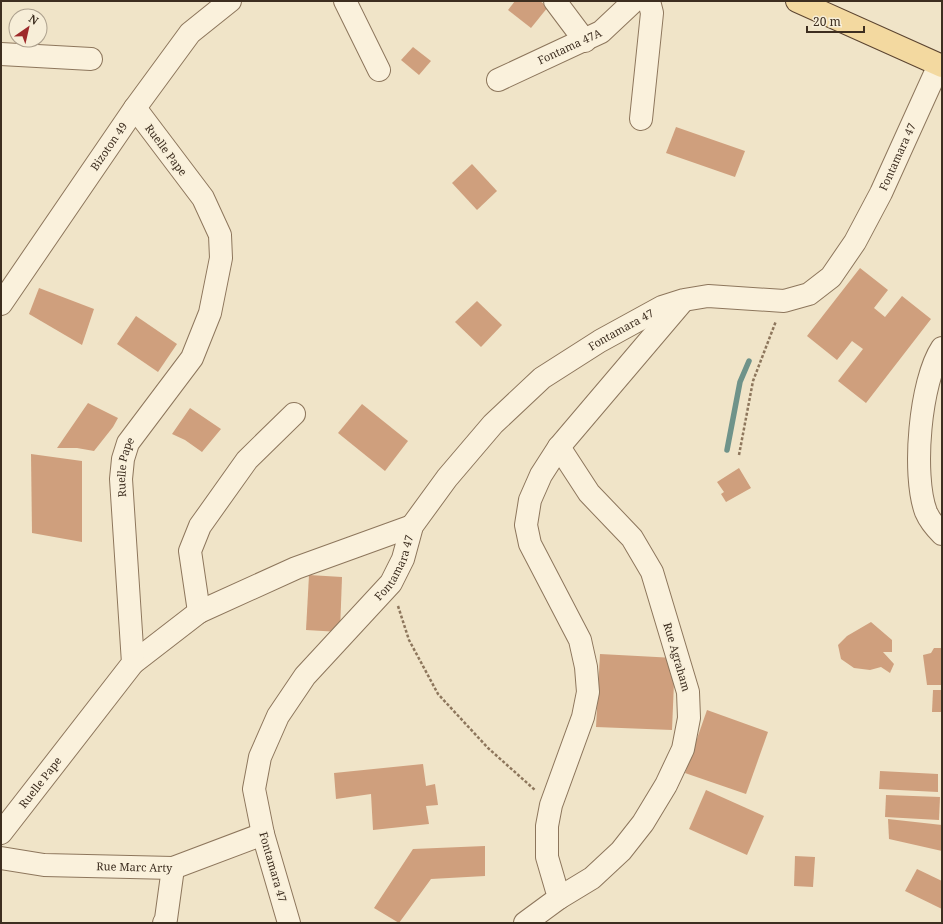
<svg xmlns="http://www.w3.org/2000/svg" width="943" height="924" font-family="'Noto Serif',serif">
<rect width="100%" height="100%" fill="#f0e4c8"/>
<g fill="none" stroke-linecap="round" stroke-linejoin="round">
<!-- stream -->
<polyline stroke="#6f938a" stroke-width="5.5" points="727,450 740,382 749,361"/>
</g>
<!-- building -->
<g fill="#cf9f7d">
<polygon points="515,1 540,1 548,7 531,28 508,10"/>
<polygon points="413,47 431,61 419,75 401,60"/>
<polygon points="676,127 745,151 735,177 666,153"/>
<polygon points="472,164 497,191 477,210 452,183"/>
<polygon points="860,268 888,290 874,308 885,317 902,296 931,319 866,403 838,381 863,349 852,341 837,360 807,336"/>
<polygon points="39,288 94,309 82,345 29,314"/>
<polygon points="477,301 502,325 481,347 455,322"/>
<polygon points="136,316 177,344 158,372 117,344"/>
<polygon points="88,403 118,418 113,427 94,451 77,448 57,448"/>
<polygon points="362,404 408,441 385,471 338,433"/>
<polygon points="190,408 221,429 202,452 185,440 172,434"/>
<polygon points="31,454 82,461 82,542 32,533"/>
<polygon points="739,468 751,488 726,502 721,494 724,492 717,482"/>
<polygon points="309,575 342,577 340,632 306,630"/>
<polygon points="871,622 892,640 892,652 883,652 894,664 890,673 881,667 870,670 854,668 841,659 838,645 847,636"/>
<polygon points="934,648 942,648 942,685 927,685 923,655 931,653"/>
<polygon points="600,654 675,658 672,730 596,727"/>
<polygon points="933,690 942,690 942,712 932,712"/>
<polygon points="707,710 768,732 746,794 685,773"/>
<polygon points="423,764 426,786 435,784 438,805 426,806 429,824 373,830 371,794 336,799 334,773"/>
<polygon points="880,771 938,774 938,792 879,789"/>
<polygon points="706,790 764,816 747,855 689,829"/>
<polygon points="886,795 940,797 939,820 885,817"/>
<polygon points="888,819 942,825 942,851 889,839"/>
<polygon points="485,846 485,876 431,879 399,923 374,908 413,849"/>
<polygon points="795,856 815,857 813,887 794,886"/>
<polygon points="917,869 942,881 942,909 905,891"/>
</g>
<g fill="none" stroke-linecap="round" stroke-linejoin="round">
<defs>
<g id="minor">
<polyline points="345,1 379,70"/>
<polyline points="555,1 585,41"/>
<polyline points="1,54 91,59"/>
<path id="s1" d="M498 80 601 32 634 1"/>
<polyline points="641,119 652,13 649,1"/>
<path id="s2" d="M1 304 135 108 190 33 230 1"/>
<path d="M942 348C920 381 912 475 926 512 929 519 937 529 942 534"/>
<polyline points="199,612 190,551 200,526 247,460 294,414"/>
<polyline points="133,663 199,612 296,568 412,526"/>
<path id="s3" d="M1 833 133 663 121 479 123 459 128 443 192 358 210 313 221 258 220 235 203 198 135 108"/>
<path id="s4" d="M1 858 44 865 173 868 263 834"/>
<polyline points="559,898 592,878 621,851 643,823 666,785 683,749 689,718 688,692 652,572 632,538 589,493 559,447"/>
<polyline points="164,923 166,919 173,868"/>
<path id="s5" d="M289 923 263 834 254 789 260 757 278 716 305 676 391 583 403 559 412 526 447 478 493 424 542 378 600 341 662 307 684 300 708 296 784 301 809 294 831 277 855 242 881 193 939 65"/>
<polyline points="525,923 559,898 547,857 547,826 551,805 583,717 588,692 586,667 580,640 530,544 526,525 530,500 541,475 559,447 683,301"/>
</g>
<polyline id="major" points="797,1 942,66"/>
</defs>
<!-- minor casing -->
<use href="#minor" stroke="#8d765c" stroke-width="24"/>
<!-- major casing -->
<use href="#major" stroke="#5b4430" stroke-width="24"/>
<!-- path -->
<g stroke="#8d765c" stroke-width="2.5" stroke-dasharray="3 2" stroke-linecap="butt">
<polyline points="739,455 753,381 776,321"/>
<polyline points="398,606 409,640 438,694 488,748 535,790"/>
</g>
<!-- minor -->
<use href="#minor" stroke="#faf1dc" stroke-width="22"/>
<!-- major -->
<use href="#major" stroke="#f3d9a0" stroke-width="22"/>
</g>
<g text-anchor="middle" stroke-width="3" stroke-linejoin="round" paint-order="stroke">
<!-- street labels -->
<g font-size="11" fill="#3d2e20" stroke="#f7eed8">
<text dy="4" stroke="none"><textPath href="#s1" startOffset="79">Fontama 47A</textPath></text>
<text dy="4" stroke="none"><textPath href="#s2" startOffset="191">Bizoton 49</textPath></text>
<text transform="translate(166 150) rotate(53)" y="4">Ruelle Pape</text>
<text dy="4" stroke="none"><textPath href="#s5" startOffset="1104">Fontamara 47</textPath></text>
<text dy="4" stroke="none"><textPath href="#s5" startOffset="742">Fontamara 47</textPath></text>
<text dy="4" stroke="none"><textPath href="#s3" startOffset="412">Ruelle Pape</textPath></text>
<text dy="4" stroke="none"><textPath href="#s5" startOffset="406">Fontamara 47</textPath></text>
<text transform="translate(677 657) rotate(74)" y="4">Rue Agraham</text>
<text dy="4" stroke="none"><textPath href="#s3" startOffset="64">Ruelle Pape</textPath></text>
<text dy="4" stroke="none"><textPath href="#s4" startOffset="134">Rue Marc Arty</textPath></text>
<text transform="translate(273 867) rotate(74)" y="4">Fontamara 47</text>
</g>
</g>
<!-- border -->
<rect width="943" height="924" fill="none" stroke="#3d2e20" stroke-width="4"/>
<!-- north arrow -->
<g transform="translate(28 28) rotate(34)"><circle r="19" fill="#f7eed8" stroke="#ada18e"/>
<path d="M0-3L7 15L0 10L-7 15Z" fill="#9e2a2b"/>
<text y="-6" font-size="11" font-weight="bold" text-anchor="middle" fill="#3d2e20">N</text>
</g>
<!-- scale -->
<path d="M807 26v6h57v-6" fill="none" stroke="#3d2e20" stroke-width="2"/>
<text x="813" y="26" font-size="12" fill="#3d2e20" stroke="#f7eed8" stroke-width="3" paint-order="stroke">20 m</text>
</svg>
